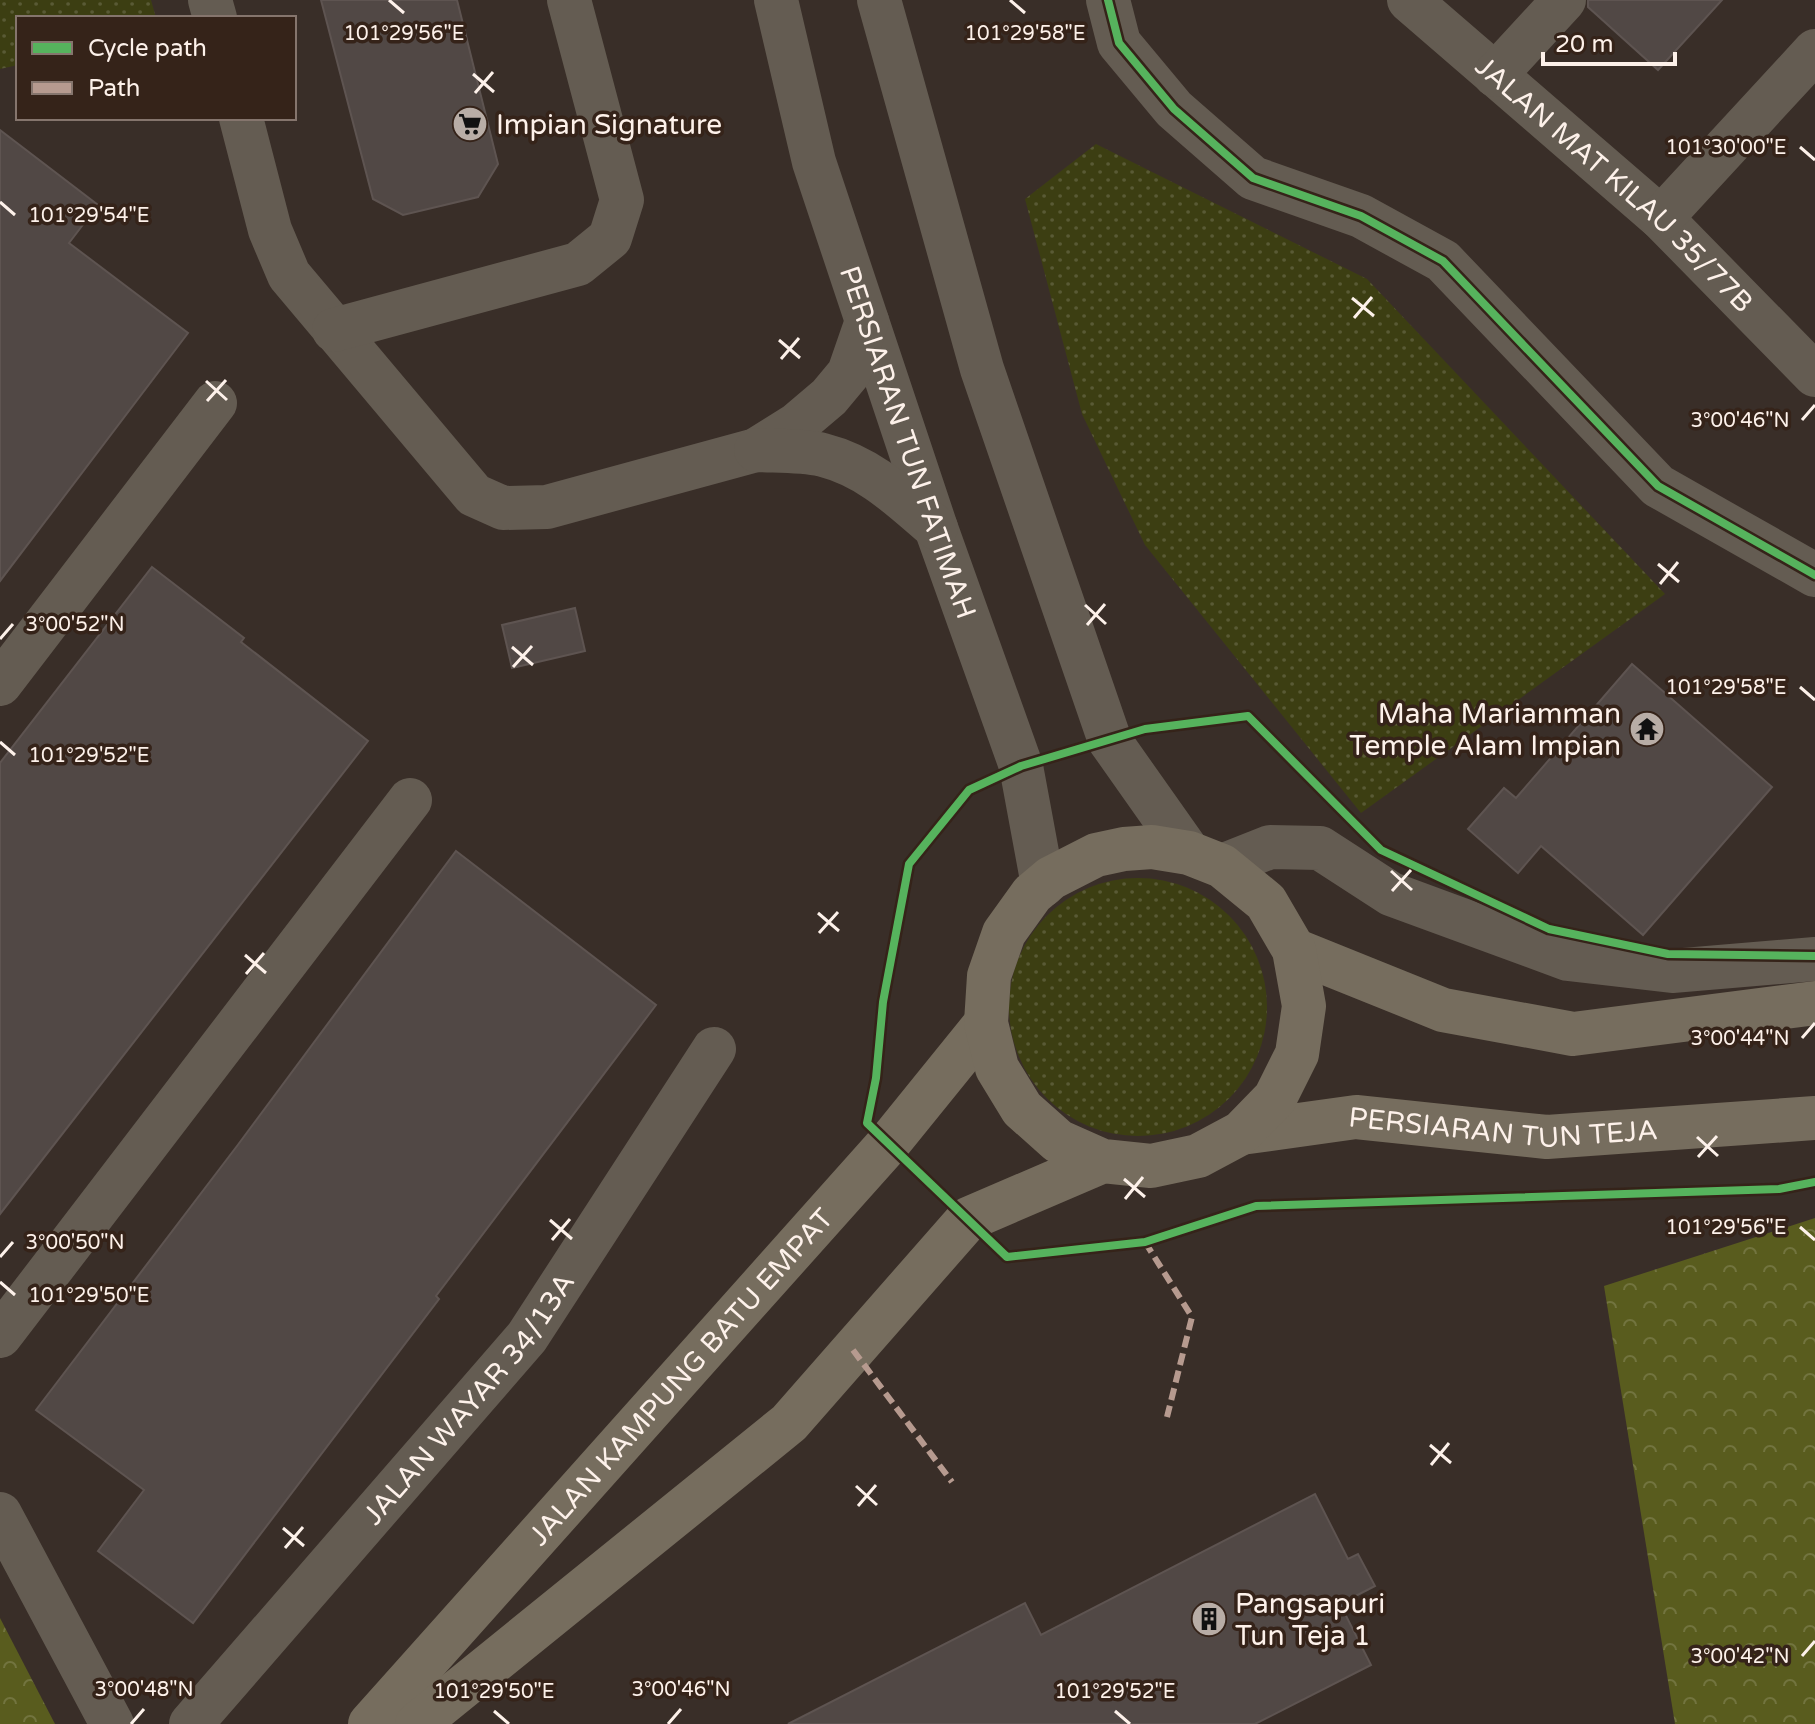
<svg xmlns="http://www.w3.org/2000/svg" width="1815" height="1724" font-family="'Varela Round',sans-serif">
<defs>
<pattern id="grass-dots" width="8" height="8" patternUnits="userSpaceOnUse" patternTransform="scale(2)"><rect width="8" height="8" fill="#3c3e12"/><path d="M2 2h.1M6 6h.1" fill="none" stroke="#595a35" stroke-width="1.8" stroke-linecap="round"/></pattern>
<pattern id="forest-crowns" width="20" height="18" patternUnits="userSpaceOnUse" patternTransform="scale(2)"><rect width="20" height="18" fill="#595c1e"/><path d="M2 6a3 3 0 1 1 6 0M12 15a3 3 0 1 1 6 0" fill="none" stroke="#72743f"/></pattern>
</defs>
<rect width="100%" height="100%" fill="#392e28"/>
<!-- grass -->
<g fill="url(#grass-dots)">
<polygon points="0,0 151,0 156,18 18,18 18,65 0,69"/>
<polygon points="1096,144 1367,279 1665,594 1361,813 1145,545 1082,414 1025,199"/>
<circle cx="1138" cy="1007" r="129"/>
</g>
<!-- forest -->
<g fill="url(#forest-crowns)">
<polygon points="1815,1218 1815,1724 1675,1724 1604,1286"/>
<polygon points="0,1618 55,1724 0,1724"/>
</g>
<!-- building -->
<g fill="#514845" stroke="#5e5451" stroke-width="2">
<polygon points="321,0 457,0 498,164 478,197 403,215 373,199"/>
<polygon points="1588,0 1722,0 1658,70 1588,7"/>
<polygon points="0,130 98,205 69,243 188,333 0,581"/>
<polygon points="152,567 244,638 241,642 368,741 0,1214 0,763"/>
<polygon points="575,608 585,651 512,668 502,625"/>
<polygon points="1632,664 1772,787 1643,935 1541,846 1518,873 1468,829 1504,788 1516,798"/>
<polygon points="456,851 656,1005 436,1296 439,1299 193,1623 98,1551 144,1490 36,1410 237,1146"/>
<polygon points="1315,1494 1348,1559 1358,1554 1375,1586 1340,1604 1371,1665 1255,1724 788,1724 1025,1603 1041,1635"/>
</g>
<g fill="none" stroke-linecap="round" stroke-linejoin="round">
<!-- minor -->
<g stroke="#645c52" stroke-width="44">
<polyline points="210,0 215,18"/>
<path id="s1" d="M776 0 814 162 936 528 1021 766 1043 885"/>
<polyline points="879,0 982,369 1110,741 1189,853"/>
<polyline points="1108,0 1119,43 1174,109 1253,178 1361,216 1443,261 1658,486 1815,575"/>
<path id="s2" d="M1409 0 1661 218 1815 375"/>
<polyline points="1495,75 1564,0"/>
<polyline points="241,118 270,230 289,275 474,495 503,508 547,507 756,450 796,425 829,397 849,373 867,321"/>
<polyline points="1661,218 1815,51"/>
<polyline points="334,330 578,264 610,238 622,200 569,0"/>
<path d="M756 450C777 451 803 450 823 455 870 467 901 498 936 528"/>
<polyline points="0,684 215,403"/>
<polyline points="1222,866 1270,847 1320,848 1391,894 1568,959 1672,971 1815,959"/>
<polyline points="0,1336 410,800"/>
<polyline points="0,1514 112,1724"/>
<path id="s3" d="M191 1724 527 1337 714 1049"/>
</g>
<!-- major -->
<g stroke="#766d5e" stroke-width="44">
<polyline points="1294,950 1443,1010 1573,1034 1815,1003"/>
<path id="s4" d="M1241 1133 1356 1117 1547 1137 1815 1118"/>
<path id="s5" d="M370 1724 888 1144 986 1023"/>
<polyline points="417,1724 789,1423 968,1219 1103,1161 1151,1166 1198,1156 1241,1133 1275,1098 1297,1054 1304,1006 1294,950 1266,902 1222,866 1189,853 1152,847 1124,849 1096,855 1051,878 1032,894 1004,933 989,976 986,1023 997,1068 1022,1109 1058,1141 1103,1161"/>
</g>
<!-- quiet -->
<g stroke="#b69a8f" stroke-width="6" stroke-dasharray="12 6" stroke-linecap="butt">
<polyline points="1145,1242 1192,1317 1167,1417"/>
<polyline points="853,1350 952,1482"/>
</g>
<defs>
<g id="cycleway">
<polyline points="1108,0 1119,43 1174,109 1253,178 1361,216 1443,261 1658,486 1815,575"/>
<polyline points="1815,956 1668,954 1549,929 1381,850 1248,716 1145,729 1021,766 969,790 909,864 883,1002 876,1078 867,1123 1007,1257 1145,1242 1256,1206 1779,1189 1815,1182"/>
</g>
</defs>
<!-- cycleway casing -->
<use href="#cycleway" stroke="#352319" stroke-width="13"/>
<!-- cycleway -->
<use href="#cycleway" stroke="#56b35d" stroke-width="8"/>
</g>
<!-- ticks -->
<path fill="none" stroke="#fdf1ea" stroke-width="3" d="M389 0 404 13M1010 0 1025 13M473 74 494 92M475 93 493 72M1800 147 1815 160M0 202 15 215M1352 298 1374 316M1354 318 1372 297M779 340 800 358M781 359 799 338M206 381 227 400M207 401 226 380M1802 420 1815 405M1658 564 1679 582M1660 584 1678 562M1085 605 1106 624M1087 625 1105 604M0 639 13 624M512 647 533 665M513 667 532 646M1800 687 1815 700M0 742 15 755M1391 871 1412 890M1392 891 1411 870M818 913 839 931M819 933 838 912M245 955 266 973M246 974 264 953M1802 1038 1815 1023M1697 1137 1718 1156M1698 1157 1717 1136M1124 1179 1145 1197M1125 1199 1143 1177M550 1220 572 1239M1800 1227 1815 1240M552 1240 570 1219M0 1257 13 1242M0 1282 15 1295M1430 1445 1451 1463M1431 1465 1449 1443M856 1486 877 1505M858 1506 876 1485M283 1528 304 1546M285 1548 303 1527M1802 1656 1815 1641M494 1711 509 1724M1115 1711 1130 1724M131 1724 144 1709M668 1724 681 1709"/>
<!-- icons -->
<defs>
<symbol id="supermarket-disc" viewBox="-11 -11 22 22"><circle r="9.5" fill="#b8ada6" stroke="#352319"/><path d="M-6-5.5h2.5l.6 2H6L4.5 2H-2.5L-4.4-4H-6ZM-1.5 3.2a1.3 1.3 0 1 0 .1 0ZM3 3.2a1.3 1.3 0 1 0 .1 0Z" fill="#111"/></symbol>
<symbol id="temple-disc" viewBox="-11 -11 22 22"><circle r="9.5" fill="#b8ada6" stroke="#352319"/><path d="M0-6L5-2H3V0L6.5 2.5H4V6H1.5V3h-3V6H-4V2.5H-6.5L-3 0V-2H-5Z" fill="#111"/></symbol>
<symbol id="building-disc" viewBox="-11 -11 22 22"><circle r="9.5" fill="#b8ada6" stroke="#352319"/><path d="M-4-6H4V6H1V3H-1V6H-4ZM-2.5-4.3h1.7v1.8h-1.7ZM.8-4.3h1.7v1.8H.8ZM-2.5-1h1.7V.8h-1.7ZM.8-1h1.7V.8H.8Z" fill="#111"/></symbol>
</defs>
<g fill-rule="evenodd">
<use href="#supermarket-disc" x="450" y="104" width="40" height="40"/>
<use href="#temple-disc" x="1627" y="709" width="40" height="40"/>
<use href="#building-disc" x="1189" y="1599" width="40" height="40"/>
</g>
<g text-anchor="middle" stroke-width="7" stroke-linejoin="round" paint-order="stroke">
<!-- poi labels -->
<g font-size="28" fill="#fdf1ea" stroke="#352319" text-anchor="start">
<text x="496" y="134">Impian Signature</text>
<text x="1621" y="723" text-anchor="end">Maha Mariamman<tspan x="1621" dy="32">Temple Alam Impian</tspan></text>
<text x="1235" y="1613">Pangsapuri<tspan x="1235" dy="32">Tun Teja 1</tspan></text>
</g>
<!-- street labels -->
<g font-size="28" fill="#fdf1ea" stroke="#352319">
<text dy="10" stroke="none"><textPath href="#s2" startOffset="276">JALAN MAT KILAU 35/77B</textPath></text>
<text dy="10" stroke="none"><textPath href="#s1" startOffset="462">PERSIARAN TUN FATIMAH</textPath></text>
<text dy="10" stroke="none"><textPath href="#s4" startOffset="264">PERSIARAN TUN TEJA</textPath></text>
<text dy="10" stroke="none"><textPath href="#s5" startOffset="466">JALAN KAMPUNG BATU EMPAT</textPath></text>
<text dy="10" stroke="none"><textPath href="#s3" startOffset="428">JALAN WAYAR 34/13A</textPath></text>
</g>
</g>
<g font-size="20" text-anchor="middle" fill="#fdf1ea" stroke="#352319" stroke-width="7" stroke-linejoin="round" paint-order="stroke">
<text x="404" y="40">101°29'56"E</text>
<text x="1025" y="40">101°29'58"E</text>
<text x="1726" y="154">101°30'00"E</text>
<text x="89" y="222">101°29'54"E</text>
<text x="1740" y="427">3°00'46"N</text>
<text x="75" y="631">3°00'52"N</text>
<text x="1726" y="694">101°29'58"E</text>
<text x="89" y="762">101°29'52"E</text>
<text x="1740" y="1045">3°00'44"N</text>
<text x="1726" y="1234">101°29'56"E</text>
<text x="75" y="1249">3°00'50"N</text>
<text x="89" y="1302">101°29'50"E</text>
<text x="1740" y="1663">3°00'42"N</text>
<text x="144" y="1696">3°00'48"N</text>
<text x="681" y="1696">3°00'46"N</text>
<text x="494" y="1698">101°29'50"E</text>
<text x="1115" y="1698">101°29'52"E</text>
</g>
<!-- legend -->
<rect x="16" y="16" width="280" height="104" fill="#352319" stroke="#85756d" stroke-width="2"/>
<rect x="32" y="42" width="40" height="12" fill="#56b35d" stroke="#85756d" stroke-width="2"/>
<text x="88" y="56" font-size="24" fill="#fdf1ea">Cycle path</text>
<rect x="32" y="82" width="40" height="12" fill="#b69a8f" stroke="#85756d" stroke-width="2"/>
<text x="88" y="96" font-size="24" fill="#fdf1ea">Path</text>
<!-- scale -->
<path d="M1543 52v12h132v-12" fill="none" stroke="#fdf1ea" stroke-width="4"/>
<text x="1555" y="52" font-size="24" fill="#fdf1ea" stroke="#352319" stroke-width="6" paint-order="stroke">20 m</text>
</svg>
